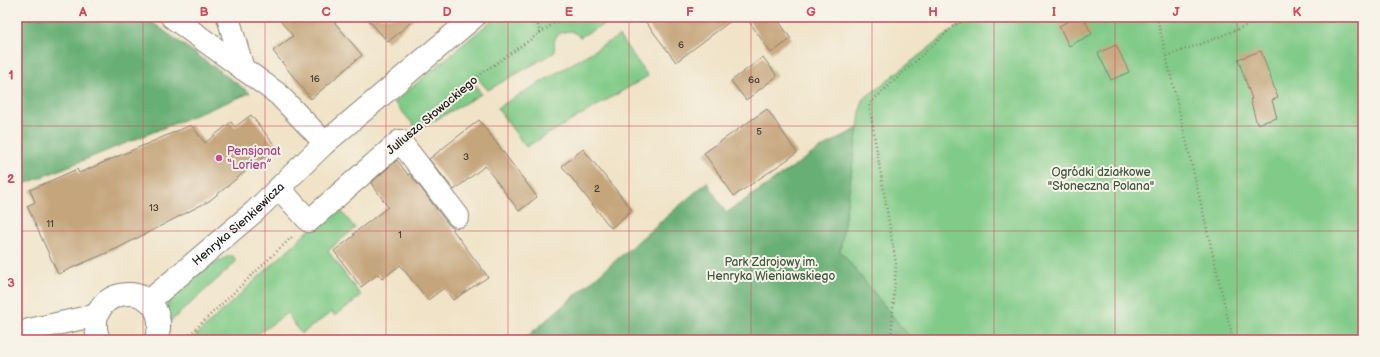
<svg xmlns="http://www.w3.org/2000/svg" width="1380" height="357" font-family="'Balsamiq Sans',sans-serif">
<rect width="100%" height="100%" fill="#f7f3e8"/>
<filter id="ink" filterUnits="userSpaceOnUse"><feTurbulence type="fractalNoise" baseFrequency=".025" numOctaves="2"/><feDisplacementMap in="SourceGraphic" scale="8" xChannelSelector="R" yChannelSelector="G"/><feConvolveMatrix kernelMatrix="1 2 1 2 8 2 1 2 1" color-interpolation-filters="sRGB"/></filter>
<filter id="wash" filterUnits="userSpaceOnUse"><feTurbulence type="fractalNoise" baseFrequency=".012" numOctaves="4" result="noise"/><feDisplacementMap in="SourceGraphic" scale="16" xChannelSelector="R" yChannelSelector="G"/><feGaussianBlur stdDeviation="0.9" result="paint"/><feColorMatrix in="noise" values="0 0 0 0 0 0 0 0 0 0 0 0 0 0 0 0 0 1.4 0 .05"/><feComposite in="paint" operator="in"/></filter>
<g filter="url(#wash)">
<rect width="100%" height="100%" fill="#f0e3c7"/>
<!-- green -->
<g fill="#81cb88" stroke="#4e7452">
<path d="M496 17H611L610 21 580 37 572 31C557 32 552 37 555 52L488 90 478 79 474 82 481 94 418 130 394 102Z"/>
<polygon points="982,17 1363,17 1363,340 912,340 840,251 862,100 956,27"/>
<polygon points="619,36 648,76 526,147 497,108"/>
<polygon points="336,205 355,228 328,251 361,296 335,316 332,312 301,334 287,313 250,340 191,340"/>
<path d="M228 256H233C236 260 236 262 233 265L171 321 168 320C166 305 166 299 176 287Z"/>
</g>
<!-- forest -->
<g fill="#68af74" stroke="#426648">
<polygon points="17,17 145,17 250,93 17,187"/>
<polygon points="858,128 840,251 912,340 523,340 707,182 726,213 816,151"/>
</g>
<g id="blocks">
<!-- building -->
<g fill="#c5a57b">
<polygon points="277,17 330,17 362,55 311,99 273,51 293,36"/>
<polygon points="366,17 417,17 388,42"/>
<polygon points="642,17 736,17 676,62"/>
<polygon points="746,17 776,17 791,39 771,53"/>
<polygon points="1076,17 1083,17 1092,34 1069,46 1059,26"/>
<polygon points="1116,45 1129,72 1111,80 1098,53"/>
<polygon points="1261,51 1278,98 1272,100 1277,118 1257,124 1250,99 1252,99 1238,59"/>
<polygon points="763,57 777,76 746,100 731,81"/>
<polygon points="767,109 797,153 734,196 704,153"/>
<polygon points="251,115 276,147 209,201 118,248 58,274 27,206 35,202 30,190 77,169 79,173 191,125 205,143 231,122 235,127"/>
<polygon points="479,120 537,197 519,211 485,166 454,190 429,159"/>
<polygon points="583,149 632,210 611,228 562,166"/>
<polygon points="397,160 408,175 410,174 448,224 453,228 452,229 488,277 453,300 444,288 428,300 400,265 382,279 378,274 361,287 334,251 355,235 353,234 388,207 371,183"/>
</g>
</g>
</g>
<g filter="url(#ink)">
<use href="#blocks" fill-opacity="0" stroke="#868072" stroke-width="1"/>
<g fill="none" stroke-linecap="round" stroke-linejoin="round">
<defs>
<g id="minor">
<polyline points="172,17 278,94 325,143"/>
<polyline points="228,17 243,69"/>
<polyline points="279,188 309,221 400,141 458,216"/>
<path id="s1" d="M149 301 254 212 325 143 474 17"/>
<polyline points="17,337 29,330 97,315"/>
<path d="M99 340C98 336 96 332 96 328 92 291 148 280 158 316 160 324 160 332 155 340"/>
</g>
</defs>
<!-- minor casing -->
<use href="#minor" stroke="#868072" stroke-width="24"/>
<!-- path -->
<g stroke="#868072" stroke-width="2.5" stroke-dasharray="1 3" stroke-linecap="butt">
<polyline points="536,17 540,33"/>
<polyline points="1157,17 1233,340"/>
<polyline points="1166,56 1209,41 1267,17"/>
<polyline points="419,125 469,82 563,17"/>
<polyline points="184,340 292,237"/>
<polyline points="891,340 896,264 869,104 955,25 972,17"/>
</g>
<!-- minor -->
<use href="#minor" stroke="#fff" stroke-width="22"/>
</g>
</g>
<!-- grid -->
<path fill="none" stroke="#d1495b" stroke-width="1" stroke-opacity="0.55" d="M143 17V340M265 17V340M386 17V340M508 17V340M629 17V340M751 17V340M872 17V340M994 17V340M1115 17V340M1237 17V340M17 126H1363M17 231H1363"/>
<!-- markers -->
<circle fill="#d1479c" stroke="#f7f3e8" stroke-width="1.5" cx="219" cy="158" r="4"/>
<g text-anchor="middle" stroke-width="4" stroke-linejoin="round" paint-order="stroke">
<!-- number labels -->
<g font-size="10" fill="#463e34">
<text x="681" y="48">6</text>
<text x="315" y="82">16</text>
<text x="754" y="83">6a</text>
<text x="759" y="135">5</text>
<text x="466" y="160">3</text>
<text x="597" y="192">2</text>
<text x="154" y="211">13</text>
<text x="50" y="227">11</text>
<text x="400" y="238">1</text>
</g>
<!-- street labels -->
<g font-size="12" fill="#1c1c1c" stroke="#f7f3e8">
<text transform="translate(432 115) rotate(-40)" y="4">Juliusza Słowackiego</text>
<text dy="4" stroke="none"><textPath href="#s1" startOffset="118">Henryka Sienkiewicza</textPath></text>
</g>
<!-- hotel labels -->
<g font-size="12" fill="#b23c85" stroke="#f7f3e8" text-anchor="start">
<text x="227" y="155">Pensjonat<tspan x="227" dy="14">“Lorien”</tspan></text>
</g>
<!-- park labels -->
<g font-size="12" fill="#3f5942" stroke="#f7f3e8">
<text x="1101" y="176">Ogródki działkowe<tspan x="1101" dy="14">"Słoneczna Polana"</tspan></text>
<text x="771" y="266">Park Zdrojowy im.<tspan x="771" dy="14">Henryka Wieniawskiego</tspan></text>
</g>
</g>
<!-- margin -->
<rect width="1380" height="357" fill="none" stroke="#f7f3e8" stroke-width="44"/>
<rect x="22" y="22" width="1336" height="313" fill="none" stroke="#d1495b" stroke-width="1.5"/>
<g font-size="13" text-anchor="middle" font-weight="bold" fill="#d1495b">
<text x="83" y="16">A</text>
<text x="204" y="16">B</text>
<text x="326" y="16">C</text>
<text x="447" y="16">D</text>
<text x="569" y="16">E</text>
<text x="690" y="16">F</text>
<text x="811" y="16">G</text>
<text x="933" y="16">H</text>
<text x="1054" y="16">I</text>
<text x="1176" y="16">J</text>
<text x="1297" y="16">K</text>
<text x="11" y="79">1</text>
<text x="11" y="183">2</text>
<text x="11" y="287">3</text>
</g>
</svg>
